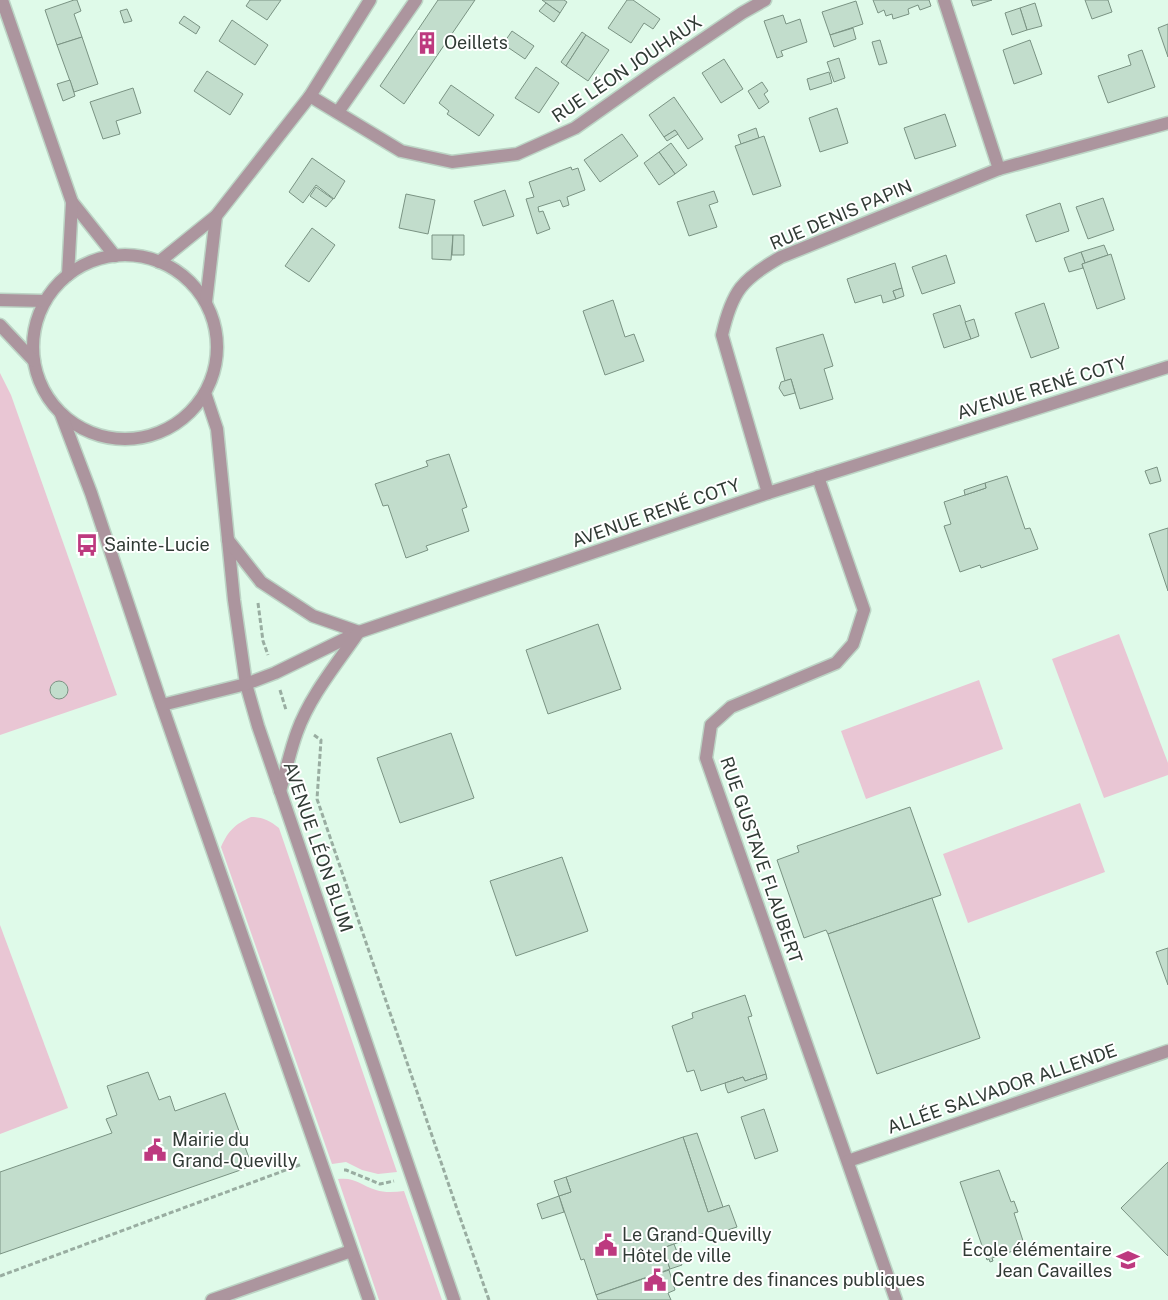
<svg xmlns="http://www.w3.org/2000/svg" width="1168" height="1300" font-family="'Public Sans',sans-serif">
<rect width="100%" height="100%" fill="#dffae9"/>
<!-- green -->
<g fill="#e9c6d4">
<polygon points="0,373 11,395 117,695 0,735"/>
<polygon points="1119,634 1168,763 1168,775 1104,798 1052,659"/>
<polygon points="979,680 1003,749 866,799 841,731"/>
<polygon points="1080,803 1105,872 968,923 943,854"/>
<path d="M251 817C262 817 270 821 279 828L397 1172 378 1174 362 1170 346 1162 332 1164 221 847C228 831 235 824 251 817Z"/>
<polygon points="0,925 68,1108 0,1134"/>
<path d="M338 1179C356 1177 360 1185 376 1190 385 1193 395 1192 404 1191L442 1300H379Z"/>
</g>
<!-- building -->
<g fill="#c2ddcc" stroke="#7a9383">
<polygon points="74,0 77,0 81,11 74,14 82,37 57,45 45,10"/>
<polygon points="250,0 281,0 267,20 246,6"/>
<polygon points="438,0 475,0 404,104 380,86"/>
<polygon points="542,0 564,0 567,2 560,13"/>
<polygon points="627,0 633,0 660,19 653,29 644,23 631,43 608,28"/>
<polygon points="873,0 929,0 931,6 920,10 918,5 908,9 909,14 893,19 892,14 886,16 884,10 878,13"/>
<polygon points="971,0 992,0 973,6"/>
<polygon points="1085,0 1108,0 1112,12 1092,19"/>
<polygon points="856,1 863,24 830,35 822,12"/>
<polygon points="546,3 560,13 554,22 539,11"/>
<polygon points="1035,3 1042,26 1027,30 1020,8"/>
<polygon points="1020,8 1027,30 1012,35 1005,13"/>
<polygon points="127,9 132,21 124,23 120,11"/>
<polygon points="783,15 786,24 800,19 807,42 781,51 783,56 777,58 764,21"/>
<polygon points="184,16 200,27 196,34 179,23"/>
<polygon points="232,20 268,45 255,65 219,41"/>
<polygon points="1168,24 1168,57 1158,28"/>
<polygon points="853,28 856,39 834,47 830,35"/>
<polygon points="512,31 534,46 525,59 503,44"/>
<polygon points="582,32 586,35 566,66 561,62"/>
<polygon points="586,35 609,50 588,81 566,66"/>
<polygon points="82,37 98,84 74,92 57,45"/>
<polygon points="880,40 887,63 879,65 872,42"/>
<polygon points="1030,40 1042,74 1014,84 1003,50"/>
<polygon points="1142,50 1155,87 1108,103 1098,76 1131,65 1128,55"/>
<polygon points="839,58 845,78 834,82 827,62"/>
<polygon points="724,59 743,89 721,103 702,73"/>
<polygon points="536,67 559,83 539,113 515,98"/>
<polygon points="207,71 243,94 230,115 194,91"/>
<polygon points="829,72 832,83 810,90 807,79"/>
<polygon points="70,80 75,96 63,101 57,84"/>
<polygon points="762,82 768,91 764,94 769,102 759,109 748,91"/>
<polygon points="451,85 494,115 479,136 447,114 449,111 439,103"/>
<polygon points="133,88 141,113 116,121 120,134 103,139 90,102"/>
<polygon points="674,97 703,139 688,149 675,130 664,137 649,115"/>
<polygon points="837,108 848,143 820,152 809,118"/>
<polygon points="945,114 956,146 915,159 904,128"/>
<polygon points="756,128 759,138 741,144 738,135"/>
<polygon points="675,130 678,134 667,141 664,137"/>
<polygon points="622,134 638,156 600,182 584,160"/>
<polygon points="764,136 781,186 753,195 735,146"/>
<polygon points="671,143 687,165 675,174 659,152"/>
<polygon points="659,152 675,174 659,185 644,163"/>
<polygon points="312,158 345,181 334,199 316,185 303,203 289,192"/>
<polygon points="571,167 572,170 578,168 585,190 567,197 569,205 563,207 560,200 538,207 539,212 543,211 550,229 537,234 526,199 534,197 529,182"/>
<polygon points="316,187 333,199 326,207 310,196"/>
<polygon points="505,190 514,216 483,226 474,201"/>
<polygon points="714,191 718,202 709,205 717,227 689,236 677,202"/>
<polygon points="406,194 435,200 428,234 399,228"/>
<polygon points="1103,198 1114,230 1088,239 1076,207"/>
<polygon points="1060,203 1069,231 1036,242 1026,215"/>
<polygon points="312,228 335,245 309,282 285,266"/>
<polygon points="432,235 453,235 451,260 432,259"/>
<polygon points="453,235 464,235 464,255 452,255"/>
<polygon points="1104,245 1108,255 1085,263 1081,252"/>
<polygon points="1081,252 1085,263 1082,264 1083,268 1069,272 1064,258"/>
<polygon points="1111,254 1125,299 1097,309 1082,264"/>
<polygon points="946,255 955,283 922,294 912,267"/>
<polygon points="895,263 902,288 893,291 896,299 883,303 881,295 855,303 847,279"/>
<polygon points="902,288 904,296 896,299 893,291"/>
<polygon points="613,300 625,337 634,334 644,361 605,375 583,311"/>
<polygon points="1044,303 1059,348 1031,358 1015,313"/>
<polygon points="960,305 971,339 944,348 933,314"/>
<polygon points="974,319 979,336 971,339 965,322"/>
<polygon points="823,334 833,366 824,369 833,399 800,409 791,379 785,381 776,348"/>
<polygon points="791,379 795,393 784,396 779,388 781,382"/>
<polygon points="449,454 467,507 462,509 469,531 426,546 428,550 406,558 388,505 383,506 375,484 428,466 426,461"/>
<polygon points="1157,467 1161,481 1150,484 1145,471"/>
<polygon points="1007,476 1025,529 1030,528 1038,549 981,568 980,565 960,572 944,526 951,524 944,502 986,488 985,483"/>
<polygon points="985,483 986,488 965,495 964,490"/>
<polygon points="1168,528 1168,591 1149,534"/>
<polygon points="598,624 621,689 548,714 526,650"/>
<circle cx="59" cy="690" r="9"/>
<polygon points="451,733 474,798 400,823 377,758"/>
<polygon points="910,807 941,895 828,934 826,930 804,938 777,860 799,852 797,846"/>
<polygon points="562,857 588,931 516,956 490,881"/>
<polygon points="932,898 980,1038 877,1074 828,934"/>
<polygon points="1168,948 1168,985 1156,952"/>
<polygon points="745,995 752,1016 748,1017 766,1074 745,1081 743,1077 701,1091 694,1070 687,1072 672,1026 693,1018 692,1013"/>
<polygon points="148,1072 159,1100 170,1096 175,1111 225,1093 252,1166 0,1254 0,1172 112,1133 106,1119 117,1115 107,1086"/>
<polygon points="766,1074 767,1079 728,1093 726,1088 725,1083 743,1077 745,1081"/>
<polygon points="764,1109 778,1151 755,1159 741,1117"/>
<polygon points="697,1133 723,1207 708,1212 683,1137"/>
<polygon points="683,1137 708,1212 729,1205 737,1227 715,1234 713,1230 663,1248 670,1269 596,1295 584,1259 581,1260 559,1196 571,1192 566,1177"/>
<polygon points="1168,1162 1168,1256 1121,1208"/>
<polygon points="999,1170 1011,1202 1014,1201 1018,1212 1014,1213 1025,1247 992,1258 993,1261 990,1262 989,1259 987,1260 960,1182"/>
<polygon points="566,1177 571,1192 559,1196 554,1181"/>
<polygon points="559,1196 564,1212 542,1219 537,1204"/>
<polygon points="674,1244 682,1265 670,1269 663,1248"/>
<polygon points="669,1270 675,1290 668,1293 671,1300 598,1300 596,1295"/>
</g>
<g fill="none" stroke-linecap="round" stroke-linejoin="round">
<defs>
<g id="minor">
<polyline points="2,0 72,202 115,256"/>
<polyline points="944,0 999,169"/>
<polyline points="310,96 401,151 452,162 517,154 575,128 656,71 742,13 765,0"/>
<polyline points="338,112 416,0"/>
<circle cx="125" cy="347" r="92"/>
<polyline points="159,262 216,216 310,96 370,0"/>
<polyline points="68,275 72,202"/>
<polyline points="0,300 45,301"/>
<polyline points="206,302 216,216"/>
<polyline points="0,325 34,361"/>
<polyline points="205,393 217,429 234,600 246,684 258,726 454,1300"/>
<polyline points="61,414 91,493 159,697 369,1300"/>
<polyline points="818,477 864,610 853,644 836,663 731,707 711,725 706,758 896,1300"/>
<path d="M768 493 722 335C732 291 742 279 781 257L999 169 1168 123"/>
<polyline points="228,540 261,582 313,616 359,632"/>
<polyline points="162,705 246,684 275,673 359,632 768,493 1168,367"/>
<path d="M280 791C286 771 290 751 297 732 310 696 336 665 358 633"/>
<polyline points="848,1161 1168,1051"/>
<polyline points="212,1300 351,1251"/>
</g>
</defs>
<!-- minor casing -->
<use href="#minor" stroke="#bcd4c5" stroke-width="15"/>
<!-- path -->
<g stroke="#99ada1" stroke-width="3" stroke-dasharray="5 2.5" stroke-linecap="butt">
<polyline points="258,603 263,641 268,655"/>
<polyline points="280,690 286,710"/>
<polyline points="314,735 321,740 317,799 456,1206 489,1300"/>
<polyline points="344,1170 346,1170 380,1184 394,1181"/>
<polyline points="0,1276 302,1164"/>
</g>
<!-- minor -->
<use href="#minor" stroke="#ac959e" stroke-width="12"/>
</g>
<!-- icons -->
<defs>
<symbol id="building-bare" viewBox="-9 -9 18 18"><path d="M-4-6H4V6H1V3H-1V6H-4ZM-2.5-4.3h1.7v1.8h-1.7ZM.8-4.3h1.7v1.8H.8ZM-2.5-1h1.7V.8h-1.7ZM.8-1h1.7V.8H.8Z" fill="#bd397f" stroke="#fff" stroke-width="2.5" paint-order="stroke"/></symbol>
<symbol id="bus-bare" viewBox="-9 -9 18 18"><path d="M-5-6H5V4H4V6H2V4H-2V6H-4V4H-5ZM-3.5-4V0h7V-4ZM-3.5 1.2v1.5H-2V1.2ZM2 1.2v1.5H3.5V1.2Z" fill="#bd397f" stroke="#fff" stroke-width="2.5" paint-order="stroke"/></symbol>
<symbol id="civic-bare" viewBox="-9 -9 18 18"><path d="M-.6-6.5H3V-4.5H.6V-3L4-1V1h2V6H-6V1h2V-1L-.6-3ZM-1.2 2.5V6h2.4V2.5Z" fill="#bd397f" stroke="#fff" stroke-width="2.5" paint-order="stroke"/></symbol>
<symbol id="school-bare" viewBox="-9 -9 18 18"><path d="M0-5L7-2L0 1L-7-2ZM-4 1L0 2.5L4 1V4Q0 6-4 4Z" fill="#bd397f" stroke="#fff" stroke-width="2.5" paint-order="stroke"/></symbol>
</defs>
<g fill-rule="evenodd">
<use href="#building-bare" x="411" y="27" width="32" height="32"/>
<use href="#bus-bare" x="71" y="529" width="32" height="32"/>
<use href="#civic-bare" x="139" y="1134" width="32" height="32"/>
<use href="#civic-bare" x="590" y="1229" width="32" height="32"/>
<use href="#school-bare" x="1112" y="1244" width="32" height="32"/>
<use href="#civic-bare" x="639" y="1264" width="32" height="32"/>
</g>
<g text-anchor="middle" stroke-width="4" stroke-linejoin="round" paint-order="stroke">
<!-- poi labels -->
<g font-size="18" fill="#313b35" stroke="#fff" text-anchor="start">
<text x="444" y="49">Oeillets</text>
<text x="104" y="551">Sainte-Lucie</text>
<text x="172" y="1146">Mairie du<tspan x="172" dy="21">Grand-Quevilly</tspan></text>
<text x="622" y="1241">Le Grand-Quevilly<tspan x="622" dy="21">Hôtel de ville</tspan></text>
<text x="1112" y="1256" text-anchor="end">École élémentaire<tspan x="1112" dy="21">Jean Cavailles</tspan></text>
<text x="672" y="1286">Centre des finances publiques</text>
</g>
<!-- street labels -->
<g font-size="18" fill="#313b35" stroke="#fff">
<text transform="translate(627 69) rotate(-34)" y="6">RUE LÉON JOUHAUX</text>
<text transform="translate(841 215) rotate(-23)" y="6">RUE DENIS PAPIN</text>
<text transform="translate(1042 388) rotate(-17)" y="6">AVENUE RENÉ COTY</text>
<text transform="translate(656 513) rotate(-19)" y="6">AVENUE RENÉ COTY</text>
<text transform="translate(318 847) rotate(71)" y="6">AVENUE LÉON BLUM</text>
<text transform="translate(761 860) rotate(71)" y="6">RUE GUSTAVE FLAUBERT</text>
<text transform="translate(1002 1089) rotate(-19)" y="6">ALLÉE SALVADOR ALLENDE</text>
</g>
</g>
</svg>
